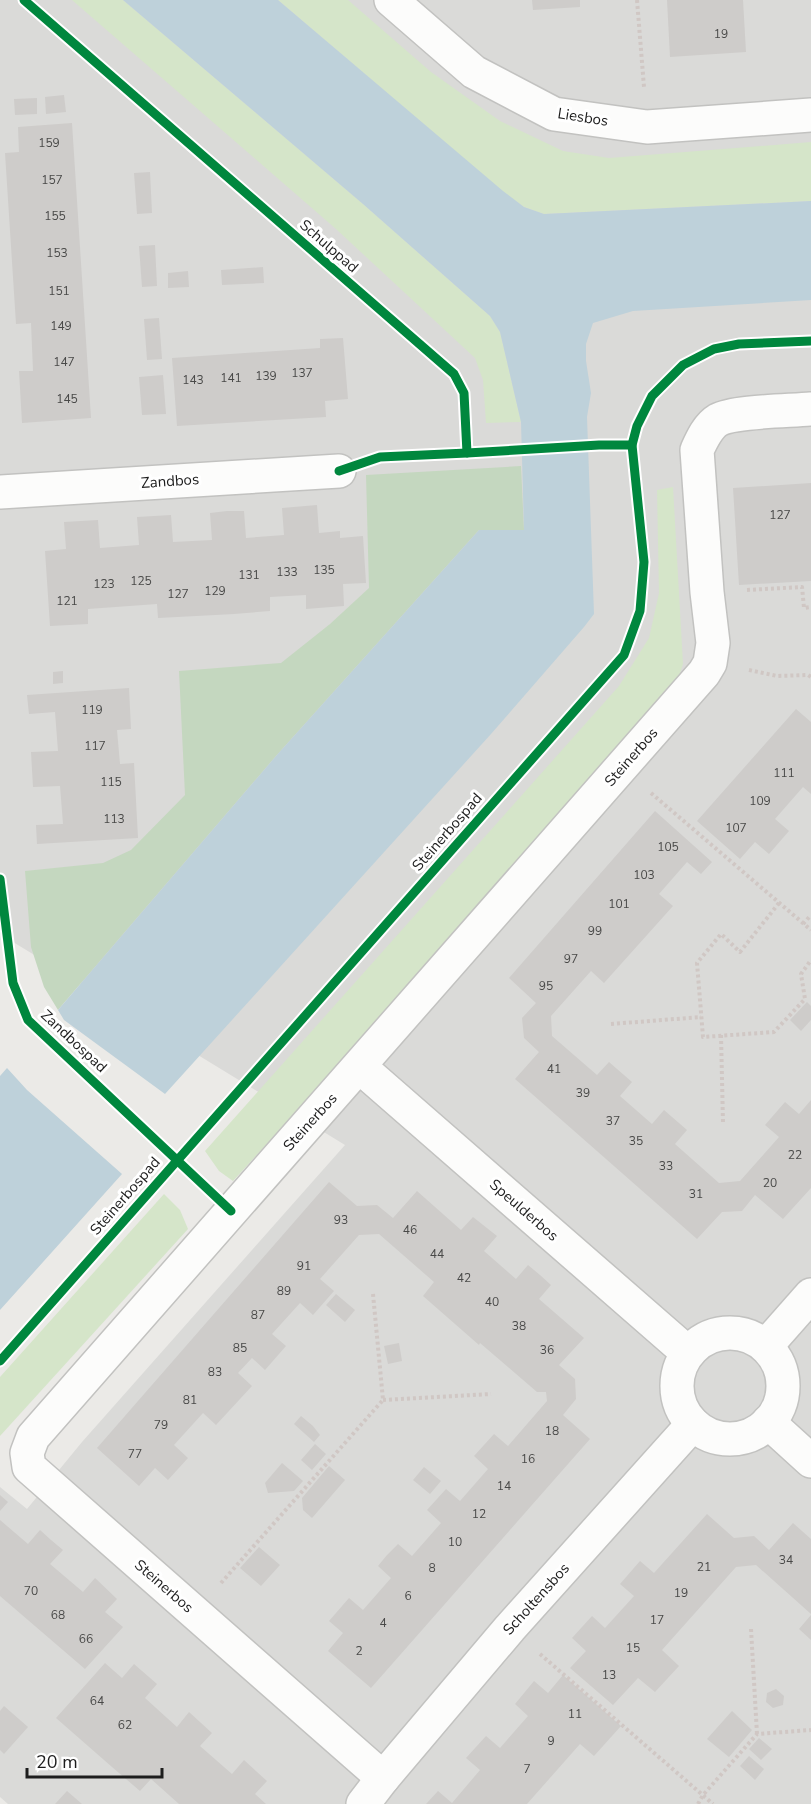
<svg xmlns="http://www.w3.org/2000/svg" width="811" height="1804" font-family="'Nunito Sans',sans-serif">
<rect width="100%" height="100%" fill="#ebeae7"/>
<!-- residential -->
<polygon fill="#dadad8" points="0,0 811,0 811,1804 8,1804 0,1797 0,1487 27,1509 82,1442 345,1145 0,934"/>
<!-- grass -->
<g fill="#d5e5c9">
<polygon points="72,0 123,0 363,204 490,316 500,332 521,422 486,423 483,380 475,358 336,229"/>
<polygon points="278,0 348,0 431,72 500,121 563,151 609,158 811,142 811,201 544,214 524,207 503,192"/>
<polygon points="673,487 683,664 677,682 447,947 233,1181 219,1171 205,1151 619,686 649,638 659,593 657,490"/>
<polygon points="164,1194 180,1210 188,1229 0,1436 0,1377"/>
</g>
<!-- forest -->
<polygon fill="#c4d7bf" points="521,466 524,530 479,530 276,756 58,1010 44,987 31,947 25,871 103,863 131,850 185,795 179,671 281,663 330,624 369,588 366,475"/>
<!-- water -->
<g fill="#bed1da">
<polygon points="123,0 278,0 503,191 524,207 544,214 811,201 811,300 633,311 593,323 586,344 586,361 591,393 587,417 594,614 584,627 491,734 165,1094 64,1020 58,1010 276,756 479,530 524,530 521,422 500,332 490,316 363,204"/>
<polygon points="7,1068 27,1090 122,1174 0,1310 0,1076"/>
</g>
<!-- building -->
<g fill="#ceccca">
<polygon points="532,0 580,0 580,7 533,10"/>
<polygon points="667,0 743,0 746,52 670,57"/>
<polygon points="64,95 66,112 46,114 45,97"/>
<polygon points="37,98 37,114 15,115 14,99"/>
<polygon points="72,123 91,418 22,423 19,371 33,371 31,323 16,324 5,153 19,152 18,127"/>
<polygon points="150,172 152,213 137,214 134,173"/>
<polygon points="155,245 157,286 142,287 139,246"/>
<polygon points="263,267 264,283 222,285 221,270"/>
<polygon points="188,271 189,287 168,288 168,273"/>
<polygon points="159,318 162,359 147,360 144,319"/>
<polygon points="343,338 348,399 325,401 326,417 177,426 172,358 320,348 320,339"/>
<polygon points="163,375 166,414 142,415 139,377"/>
<polygon points="811,483 811,581 739,585 733,488"/>
<polygon points="317,505 319,533 340,531 340,538 363,536 366,583 343,584 344,606 306,609 306,595 270,597 270,611 234,614 158,618 157,604 88,609 88,624 50,626 45,551 66,549 64,522 98,520 100,548 139,545 137,517 171,515 173,542 212,540 210,513 227,511 244,511 246,538 284,535 282,508"/>
<polygon points="63,671 63,683 53,684 53,672"/>
<polygon points="129,688 131,729 117,730 120,764 134,763 138,838 37,844 36,825 63,824 60,786 33,787 31,752 58,751 55,712 29,714 27,695"/>
<polygon points="796,709 811,722 811,794 803,787 775,819 789,831 769,854 755,842 740,859 697,821"/>
<polygon points="655,811 712,862 701,874 687,862 659,894 673,906 604,983 591,971 551,1016 552,1036 597,1075 609,1062 632,1082 620,1096 652,1124 664,1110 687,1130 675,1144 719,1183 740,1181 779,1137 765,1125 785,1102 799,1114 811,1100 811,1188 783,1219 755,1195 742,1211 722,1212 697,1239 515,1079 539,1052 524,1038 522,1018 536,1003 509,978"/>
<polygon points="807,1002 811,1006 811,1020 801,1031 790,1020"/>
<polygon points="329,1182 357,1206 377,1205 393,1218 417,1191 461,1230 473,1217 497,1236 484,1251 516,1279 528,1265 540,1275 551,1285 539,1299 584,1338 559,1365 575,1379 576,1399 563,1415 590,1439 371,1688 328,1651 343,1633 329,1621 349,1598 363,1610 391,1578 378,1566 387,1555 398,1544 412,1556 441,1523 427,1510 446,1489 460,1501 488,1469 474,1456 494,1434 508,1446 547,1401 546,1392 537,1392 480,1343 479,1345 423,1296 434,1282 379,1234 359,1235 320,1279 334,1291 313,1315 300,1303 272,1334 286,1346 265,1370 252,1358 238,1373 252,1386 216,1425 203,1413 174,1445 188,1458 168,1480 155,1468 139,1486 97,1448"/>
<polygon points="336,1294 355,1310 345,1322 326,1305"/>
<polygon points="399,1343 402,1361 388,1364 384,1346"/>
<polygon points="301,1416 313,1426 320,1435 314,1442 294,1424"/>
<polygon points="315,1444 326,1454 312,1470 301,1460"/>
<polygon points="282,1463 303,1481 294,1491 268,1493 265,1483"/>
<polygon points="329,1466 345,1480 312,1518 303,1510 302,1498"/>
<polygon points="424,1467 441,1481 430,1494 413,1480"/>
<polygon points="0,1495 8,1502 0,1511"/>
<polygon points="707,1514 734,1538 754,1536 769,1550 793,1523 811,1539 811,1614 756,1565 736,1567 662,1650 679,1666 655,1692 638,1678 613,1705 570,1668 586,1651 572,1638 592,1616 605,1628 634,1596 620,1584 640,1561 654,1573"/>
<polygon points="0,1520 28,1544 40,1530 51,1540 63,1550 50,1564 83,1592 95,1578 117,1599 105,1612 123,1627 85,1669 0,1596"/>
<polygon points="259,1547 280,1565 261,1586 240,1568"/>
<polygon points="811,1615 811,1640 799,1629"/>
<polygon points="105,1663 122,1678 134,1664 157,1684 145,1698 177,1727 189,1712 212,1733 200,1746 232,1774 244,1760 267,1781 255,1794 266,1804 179,1804 151,1779 140,1791 112,1767 56,1718"/>
<polygon points="563,1675 621,1726 594,1756 580,1744 527,1804 426,1804 438,1791 452,1803 480,1770 466,1758 486,1736 500,1748 528,1716 515,1704 534,1681 548,1693"/>
<polygon points="776,1689 784,1696 783,1705 773,1708 766,1702 767,1693"/>
<polygon points="4,1706 28,1727 4,1754 0,1750 0,1711"/>
<polygon points="732,1711 752,1730 729,1757 707,1739"/>
<polygon points="759,1738 772,1749 761,1760 749,1749"/>
<polygon points="749,1756 764,1769 755,1780 740,1766"/>
<polygon points="67,1791 82,1804 55,1804"/>
</g>
<g fill="none" stroke-linecap="round" stroke-linejoin="round">
<defs>
<g id="minor">
<polyline points="391,0 474,72 554,114 647,127 811,115"/>
<polyline points="0,492 339,471"/>
<polyline points="360,1067 688,1353"/>
<circle cx="730" cy="1386" r="53"/>
<polyline points="766,1346 811,1295"/>
<polyline points="768,1422 811,1461"/>
<path d="M383 1778 29 1467 27 1453 33 1437 704 673 710 663 713 643 707 592 697 450C702 439 708 426 718 420 734 411 791 411 811 409"/>
<polyline points="363,1804 383,1778 510,1628 693,1424"/>
</g>
</defs>
<!-- minor casing -->
<use href="#minor" stroke="#c2c2c0" stroke-width="36"/>
<!-- path -->
<g stroke="#d0c7c4" stroke-width="4" stroke-dasharray="3 3" stroke-linecap="butt">
<polyline points="637,0 644,87"/>
<polyline points="747,590 802,587 804,608 811,607"/>
<polyline points="749,670 777,676 808,675 811,677"/>
<polyline points="651,793 811,930"/>
<polyline points="779,903 740,952 721,934 697,963 703,1037 774,1032 805,999 801,974 811,960"/>
<polyline points="803,924 811,915"/>
<polyline points="611,1024 701,1017"/>
<polyline points="721,1035 723,1123"/>
<polyline points="383,1400 491,1394"/>
<polyline points="221,1583 383,1400 373,1294"/>
<polyline points="751,1629 757,1734"/>
<polyline points="540,1654 713,1804"/>
<polyline points="698,1804 703,1795 757,1734 811,1730"/>
</g>
<!-- minor -->
<use href="#minor" stroke="#fcfcfb" stroke-width="33"/>
<defs>
<g id="cycleway">
<polyline points="24,0 454,374 464,393 467,453 599,445 632,445"/>
<polyline points="339,471 380,457 467,453"/>
<polyline points="0,879 13,983 28,1020 231,1211"/>
<polyline points="0,1361 624,655 640,611 644,562 632,445 637,426 652,396 683,365 714,349 739,344 811,341"/>
</g>
</defs>
<!-- cycleway casing -->
<use href="#cycleway" stroke="#fff" stroke-width="13"/>
<!-- cycleway -->
<use href="#cycleway" stroke="#00873e" stroke-width="9"/>
</g>
<g text-anchor="middle" stroke-width="6" stroke-linejoin="round" paint-order="stroke">
<!-- number labels -->
<g font-size="12" fill="#494948">
<text x="721" y="38">19</text>
<text x="49" y="147">159</text>
<text x="52" y="184">157</text>
<text x="55" y="220">155</text>
<text x="57" y="257">153</text>
<text x="59" y="295">151</text>
<text x="61" y="330">149</text>
<text x="64" y="366">147</text>
<text x="302" y="377">137</text>
<text x="266" y="380">139</text>
<text x="231" y="382">141</text>
<text x="193" y="384">143</text>
<text x="67" y="403">145</text>
<text x="780" y="519">127</text>
<text x="324" y="574">135</text>
<text x="287" y="576">133</text>
<text x="249" y="579">131</text>
<text x="141" y="585">125</text>
<text x="104" y="588">123</text>
<text x="215" y="595">129</text>
<text x="178" y="598">127</text>
<text x="67" y="605">121</text>
<text x="92" y="714">119</text>
<text x="95" y="750">117</text>
<text x="784" y="777">111</text>
<text x="111" y="786">115</text>
<text x="760" y="805">109</text>
<text x="114" y="823">113</text>
<text x="736" y="832">107</text>
<text x="668" y="851">105</text>
<text x="644" y="879">103</text>
<text x="619" y="908">101</text>
<text x="595" y="935">99</text>
<text x="571" y="963">97</text>
<text x="546" y="990">95</text>
<text x="554" y="1073">41</text>
<text x="583" y="1097">39</text>
<text x="613" y="1125">37</text>
<text x="636" y="1145">35</text>
<text x="795" y="1159">22</text>
<text x="666" y="1170">33</text>
<text x="770" y="1187">20</text>
<text x="696" y="1198">31</text>
<text x="341" y="1224">93</text>
<text x="410" y="1234">46</text>
<text x="437" y="1258">44</text>
<text x="304" y="1270">91</text>
<text x="464" y="1282">42</text>
<text x="284" y="1295">89</text>
<text x="492" y="1306">40</text>
<text x="258" y="1319">87</text>
<text x="519" y="1330">38</text>
<text x="240" y="1352">85</text>
<text x="547" y="1354">36</text>
<text x="215" y="1376">83</text>
<text x="190" y="1404">81</text>
<text x="161" y="1429">79</text>
<text x="552" y="1435">18</text>
<text x="135" y="1458">77</text>
<text x="528" y="1463">16</text>
<text x="504" y="1490">14</text>
<text x="479" y="1518">12</text>
<text x="455" y="1546">10</text>
<text x="786" y="1564">34</text>
<text x="704" y="1571">21</text>
<text x="432" y="1572">8</text>
<text x="31" y="1595">70</text>
<text x="681" y="1597">19</text>
<text x="408" y="1600">6</text>
<text x="58" y="1619">68</text>
<text x="657" y="1624">17</text>
<text x="383" y="1627">4</text>
<text x="86" y="1643">66</text>
<text x="633" y="1652">15</text>
<text x="359" y="1655">2</text>
<text x="609" y="1679">13</text>
<text x="97" y="1705">64</text>
<text x="575" y="1718">11</text>
<text x="125" y="1729">62</text>
<text x="551" y="1745">9</text>
<text x="527" y="1773">7</text>
</g>
<!-- street labels -->
<g font-size="15" fill="#1d1d1d" stroke="#fff">
<text transform="translate(583 117) rotate(9)" y="5">Liesbos</text>
<text transform="translate(329 246) rotate(41)" y="5">Schulppad</text>
<text transform="translate(170 481) rotate(-4)" y="5">Zandbos</text>
<text transform="translate(631 757) rotate(-49)" y="5">Steinerbos</text>
<text transform="translate(447 832) rotate(-49)" y="5">Steinerbospad</text>
<text transform="translate(74 1041) rotate(43)" y="5">Zandbospad</text>
<text transform="translate(310 1122) rotate(-48)" y="5">Steinerbos</text>
<text transform="translate(125 1196) rotate(-49)" y="5">Steinerbospad</text>
<text transform="translate(524 1210) rotate(41)" y="5">Speulderbos</text>
<text transform="translate(164 1586) rotate(41)" y="5">Steinerbos</text>
<text transform="translate(536 1599) rotate(-48)" y="5">Scholtensbos</text>
</g>
</g>
<!-- scale -->
<path d="M27 1768v9h135v-9" fill="none" stroke="#1d1d1d" stroke-width="3"/>
<text x="36" y="1768" font-size="18" fill="#1d1d1d" stroke="#ffffff" stroke-width="4.5" paint-order="stroke">20 m</text>
</svg>
